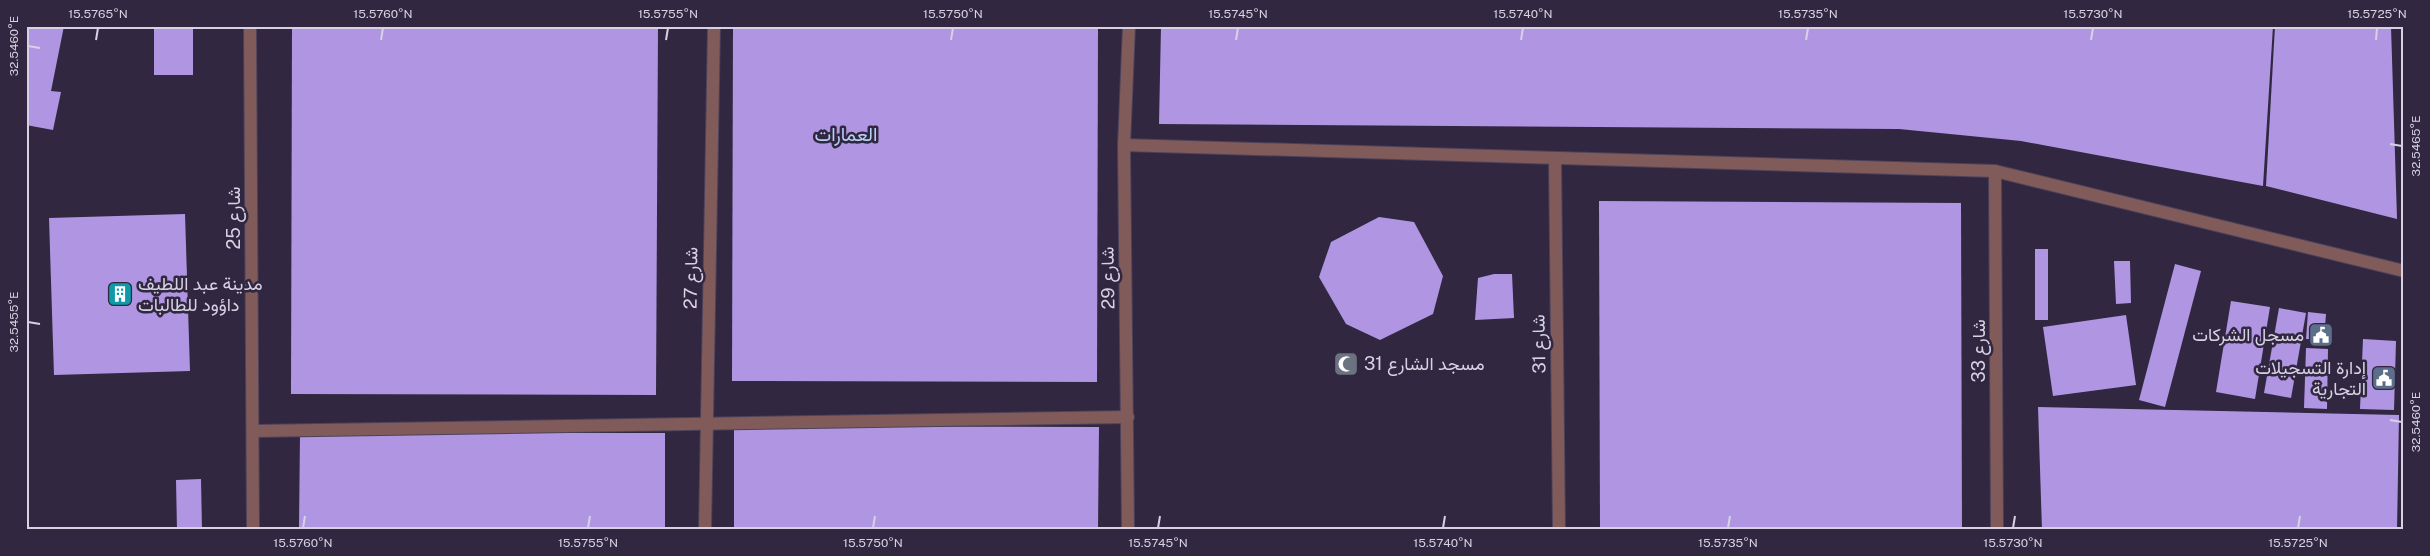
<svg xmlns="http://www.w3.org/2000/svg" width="2430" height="556" font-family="'Public Sans',Vazirmatn,sans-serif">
<rect width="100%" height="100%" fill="#312741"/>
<!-- building -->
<g fill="#b096e2">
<polygon points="26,26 64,26 51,91 61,92 53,130 26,125"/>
<rect x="154" y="26" width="39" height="49"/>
<polygon points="292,26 658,26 656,395 291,394"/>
<polygon points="733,26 1098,26 1097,382 732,381"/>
<polygon points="1161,26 2273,26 2263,186 2021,141 1899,129 1159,124"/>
<polygon points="2275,26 2391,26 2397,219 2266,186"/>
<polygon points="1599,201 1961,203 1962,530 1600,530"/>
<polygon points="185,214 190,371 54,375 49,218"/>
<polygon points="1379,217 1414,222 1443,276 1433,314 1380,340 1346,324 1319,277 1331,242"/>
<rect x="2035" y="249" width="13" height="71"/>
<polygon points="2114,261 2130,261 2131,303 2116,304"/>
<polygon points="2175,264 2201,271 2165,407 2139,400"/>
<polygon points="1494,274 1512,274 1514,318 1475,320 1478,278"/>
<polygon points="2231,301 2270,307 2255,399 2216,392"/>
<polygon points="2279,308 2306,313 2291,398 2264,393"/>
<polygon points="2308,312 2326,314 2324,340 2306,339"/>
<polygon points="2126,315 2136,385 2053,396 2043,327"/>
<polygon points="2363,339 2396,341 2394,410 2360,409"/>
<polygon points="2306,348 2328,349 2327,409 2304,408"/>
<polygon points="2038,407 2399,415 2397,530 2042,530"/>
<polygon points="734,426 1099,427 1098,530 734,530"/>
<polygon points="300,433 665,433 665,530 299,530"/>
<polygon points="201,479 202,530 177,530 176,480"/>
</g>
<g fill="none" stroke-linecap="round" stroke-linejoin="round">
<defs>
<g id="minor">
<polyline points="1124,145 1995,171 2404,271"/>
<polyline points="1555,158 1559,530"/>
<polyline points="1995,171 1997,530"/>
<polyline points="253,431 1128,417"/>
<polyline points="705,530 714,26"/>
<polyline points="1128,530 1124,145 1129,26"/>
</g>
<polyline id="tertiary" points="250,26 253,530"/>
</defs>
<!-- minor casing -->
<use href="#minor" stroke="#4c425b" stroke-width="14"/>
<!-- tertiary casing -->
<use href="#tertiary" stroke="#4c425b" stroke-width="14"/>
<!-- minor -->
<use href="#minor" stroke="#815b5a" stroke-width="12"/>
<!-- tertiary -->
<use href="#tertiary" stroke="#815b5a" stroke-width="12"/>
</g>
<!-- ticks -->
<path fill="none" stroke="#d7d2e3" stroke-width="2" d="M96 40 98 28M381 40 383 28M666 40 668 28M951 40 953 28M1236 40 1238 28M1521 40 1523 28M1806 40 1808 28M2091 40 2093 28M2376 40 2377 28M28 46 40 48M2390 144 2402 146M28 322 40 324M2390 420 2402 422M303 528 305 516M588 528 590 516M873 528 875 516M1158 528 1160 516M1443 528 1445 516M1728 528 1730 516M2013 528 2015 516M2298 528 2300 516"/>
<!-- icons -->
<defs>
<symbol id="building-square" viewBox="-11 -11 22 22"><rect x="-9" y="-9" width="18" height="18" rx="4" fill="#0f9aa8" stroke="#312741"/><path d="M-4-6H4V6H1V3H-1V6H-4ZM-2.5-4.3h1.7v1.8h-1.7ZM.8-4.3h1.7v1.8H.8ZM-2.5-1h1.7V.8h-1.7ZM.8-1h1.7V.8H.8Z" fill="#fff"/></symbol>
<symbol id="civic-square" viewBox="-11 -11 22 22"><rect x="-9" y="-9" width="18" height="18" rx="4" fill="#5c6f8a" stroke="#312741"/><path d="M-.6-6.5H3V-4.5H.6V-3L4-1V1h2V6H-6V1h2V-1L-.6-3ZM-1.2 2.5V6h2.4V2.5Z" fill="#fff"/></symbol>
<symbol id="mosque-square" viewBox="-11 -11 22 22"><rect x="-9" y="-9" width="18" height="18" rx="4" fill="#6b7280" stroke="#312741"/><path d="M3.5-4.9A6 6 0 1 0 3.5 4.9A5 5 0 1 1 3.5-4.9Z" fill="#fff"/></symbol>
</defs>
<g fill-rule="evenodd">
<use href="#building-square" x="106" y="280" width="28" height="28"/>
<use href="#civic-square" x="2307" y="321" width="28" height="28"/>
<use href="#mosque-square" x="1332" y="350" width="28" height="28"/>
<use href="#civic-square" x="2370" y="364" width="28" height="28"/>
</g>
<g text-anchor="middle" stroke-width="5" stroke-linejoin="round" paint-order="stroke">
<!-- street labels -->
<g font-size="18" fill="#d7d2e3" stroke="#312741">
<text transform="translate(234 218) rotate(-90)" y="6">شارع 25</text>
<text transform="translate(691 278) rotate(-89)" y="6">شارع 27</text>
<text transform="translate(1108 278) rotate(-91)" y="6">شارع 29</text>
<text transform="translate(1539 344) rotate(-91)" y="6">شارع 31</text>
<text transform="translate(1979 351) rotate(-90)" y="6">شارع 33</text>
</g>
<!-- poi labels -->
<g font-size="18" fill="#d7d2e3" stroke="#312741" text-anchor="start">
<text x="138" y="290">مدينة عبد اللطيف<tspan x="138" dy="21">داؤود للطالبات</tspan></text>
<text x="2304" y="341" text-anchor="end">مسجل الشركات</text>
<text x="1364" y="370">مسجد الشارع 31</text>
<text x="2366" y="374" text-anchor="end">إدارة التسجيلات<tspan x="2366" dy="21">التجارية</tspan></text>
</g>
<!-- neighbourhood labels -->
<g font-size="19" fill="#b4d1f5" stroke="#312741">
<text x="846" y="141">العمارات</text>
</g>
</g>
<!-- border -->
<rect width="2430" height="556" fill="none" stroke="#312741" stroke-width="55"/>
<rect x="28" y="28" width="2374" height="500" fill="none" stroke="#d7d2e3" stroke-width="2"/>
<g font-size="12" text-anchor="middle" fill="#d7d2e3">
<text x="98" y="18">15.5765°N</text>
<text x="383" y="18">15.5760°N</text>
<text x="668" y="18">15.5755°N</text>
<text x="953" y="18">15.5750°N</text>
<text x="1238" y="18">15.5745°N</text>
<text x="1523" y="18">15.5740°N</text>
<text x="1808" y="18">15.5735°N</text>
<text x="2093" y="18">15.5730°N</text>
<text x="2377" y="18">15.5725°N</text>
<text transform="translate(14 46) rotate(-90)" y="4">32.5460°E</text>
<text transform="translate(2416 146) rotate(-90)" y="4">32.5465°E</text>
<text transform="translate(14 322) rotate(-90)" y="4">32.5455°E</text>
<text transform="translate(2416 422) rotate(-90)" y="4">32.5460°E</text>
<text x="303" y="547">15.5760°N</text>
<text x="588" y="547">15.5755°N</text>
<text x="873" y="547">15.5750°N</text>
<text x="1158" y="547">15.5745°N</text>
<text x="1443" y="547">15.5740°N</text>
<text x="1728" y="547">15.5735°N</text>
<text x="2013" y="547">15.5730°N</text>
<text x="2298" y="547">15.5725°N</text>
</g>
</svg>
